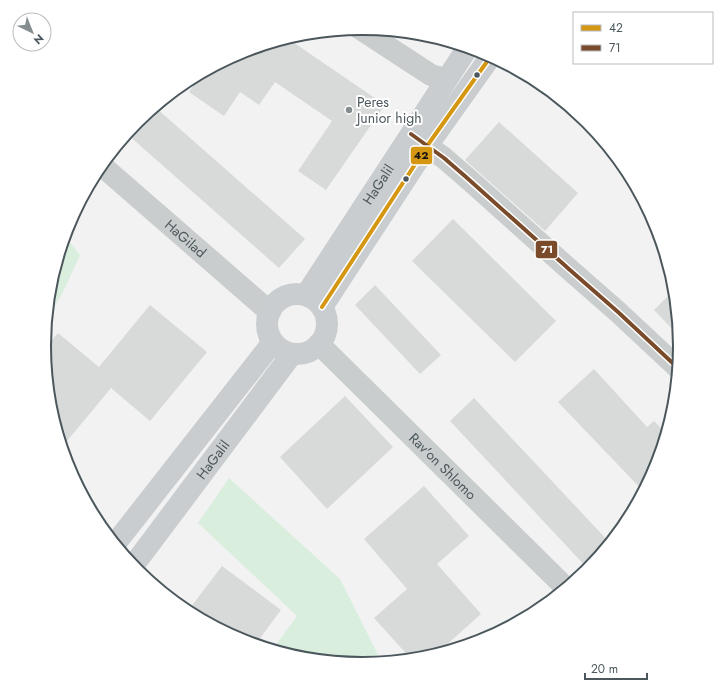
<svg xmlns="http://www.w3.org/2000/svg" width="725" height="693" font-family="Jost,sans-serif">
<rect width="100%" height="100%" fill="#f2f2f2"/>
<!-- green -->
<g fill="#daeede">
<polygon points="65,236 80,255 62,294 47,319 50,284"/>
<polygon points="229,478 340,579 382,663 362,665 300,659 272,650 297,616 198,523"/>
</g>
<!-- building -->
<g fill="#d8dada">
<polygon points="287,38 385,105 326,190 298,171 332,121 275,82 259,105 240,92 224,116 189,92 203,72 241,52"/>
<polygon points="155,107 305,239 279,268 127,134 137,121"/>
<polygon points="499,122 578,193 545,231 465,160"/>
<polygon points="453,219 556,321 515,362 412,261"/>
<polygon points="375,285 441,355 420,374 355,305"/>
<polygon points="675,289 676,299 680,337 654,310"/>
<polygon points="150,305 207,352 150,421 111,388 67,441 58,434 50,408 44,350 58,333 99,367"/>
<polygon points="594,369 647,427 654,421 667,434 657,469 644,492 558,402"/>
<polygon points="345,396 393,447 327,509 280,457"/>
<polygon points="474,398 611,544 589,570 450,421"/>
<polygon points="424,486 469,536 437,564 481,614 434,656 424,659 412,660 374,618 407,589 364,539"/>
<polygon points="222,566 281,610 255,645 240,641 187,612"/>
</g>
<g fill="none" stroke-linecap="round" stroke-linejoin="round">
<!-- street -->
<g stroke="#cacdcd" stroke-width="22">
<polyline points="359,28 431,75 441,78 448,77"/>
<polyline points="412,135 444,158 466,177 570,270 618,312 679,369"/>
<path id="s1" d="M101 165 270 312"/>
<path id="s2" d="M319 344 567 589"/>
</g>
<!-- secondary -->
<g stroke="#cacdcf" stroke-width="22">
<circle cx="297" cy="324" r="30"/>
<path id="s3" d="M306 295 468 47"/>
<polyline points="322,307 427,146 491,56"/>
<polyline points="115,544 273,342"/>
<path id="s4" d="M133 566 292 354"/>
</g>
<defs>
<polyline id="bus-1" points="322,307 427,146 491,56"/>
<polyline id="bus-2" points="411,134 444,158 466,177 570,270 618,312 679,369"/>
</defs>
<!-- bus-1 casing -->
<use href="#bus-1" stroke="#fff" stroke-width="7"/>
<!-- bus-2 casing -->
<use href="#bus-2" stroke="#fff" stroke-width="7"/>
<!-- bus-1 -->
<use href="#bus-1" stroke="#d59612" stroke-width="4"/>
<!-- bus-2 -->
<use href="#bus-2" stroke="#7a4b2a" stroke-width="4"/>
</g>
<!-- markers -->
<g fill="#4b575c" stroke="#fff" stroke-width="1.5">
<circle cx="477" cy="75" r="3.5"/>
<circle cx="406" cy="179" r="3.5"/>
</g>
<circle fill="#858d90" stroke="#fff" stroke-width="1.5" cx="349" cy="110" r="4"/>
<g text-anchor="middle" stroke-width="4" stroke-linejoin="round" paint-order="stroke">
<!-- poi labels -->
<g font-size="14" fill="#4b575c" stroke="#fff" text-anchor="start">
<text x="357" y="107">Peres<tspan x="357" dy="16">Junior high</tspan></text>
</g>
<!-- street labels -->
<g font-size="14" fill="#4b575c" stroke="#fff">
<text dy="5" stroke="none"><textPath href="#s3" startOffset="132">HaGalil</textPath></text>
<text dy="5" stroke="none"><textPath href="#s1" startOffset="112">HaGilad</textPath></text>
<text dy="5" stroke="none"><textPath href="#s4" startOffset="133">HaGalil</textPath></text>
<text dy="5" stroke="none"><textPath href="#s2" startOffset="174">Rav'on Shlomo</textPath></text>
</g>
</g>
<!-- crop -->
<path d="M0 0H725V693H0ZM51 346a311 311 0 1 1 622 0a311 311 0 1 1-622 0Z" fill="#fff" fill-rule="evenodd"/>
<path fill="none" stroke="#4b575c" stroke-width="2" d="M51 346a311 311 0 1 1 622 0a311 311 0 1 1-622 0Z"/>
<g stroke="#fff" stroke-width="1.5">
<rect x="410" y="146" width="23" height="19" rx="4" fill="#d59612"/>
<rect x="535" y="240" width="23" height="19" rx="4" fill="#7a4b2a"/>
</g>
<g font-size="11" text-anchor="middle" font-weight="bold" fill="#fff">
<text x="547" y="253">71</text>
</g>
<g font-size="11" text-anchor="middle" font-weight="bold" fill="#111">
<text x="421" y="159">42</text>
</g>
<!-- legend -->
<rect x="573" y="12" width="140" height="52" fill="#ffffff" stroke="#b7bcbe"/>
<rect x="581" y="25" width="20" height="6" fill="#d59612" stroke="#b7bcbe"/>
<text x="609" y="32" font-size="12" fill="#4b575c">42</text>
<rect x="581" y="45" width="20" height="6" fill="#7a4b2a" stroke="#b7bcbe"/>
<text x="609" y="52" font-size="12" fill="#4b575c">71</text>
<!-- north arrow -->
<g transform="translate(32 32) rotate(137)"><circle r="19" fill="#ffffff" stroke="#b7bcbe"/>
<path d="M0-3L7 15L0 10L-7 15Z" fill="#858d90"/>
<text y="-6" font-size="11" font-weight="bold" text-anchor="middle" fill="#4b575c">N</text>
</g>
<!-- scale -->
<path d="M585 673v6h62v-6" fill="none" stroke="#4b575c" stroke-width="2"/>
<text x="591" y="673" font-size="12" fill="#4b575c" stroke="#ffffff" stroke-width="3" paint-order="stroke">20 m</text>
</svg>
